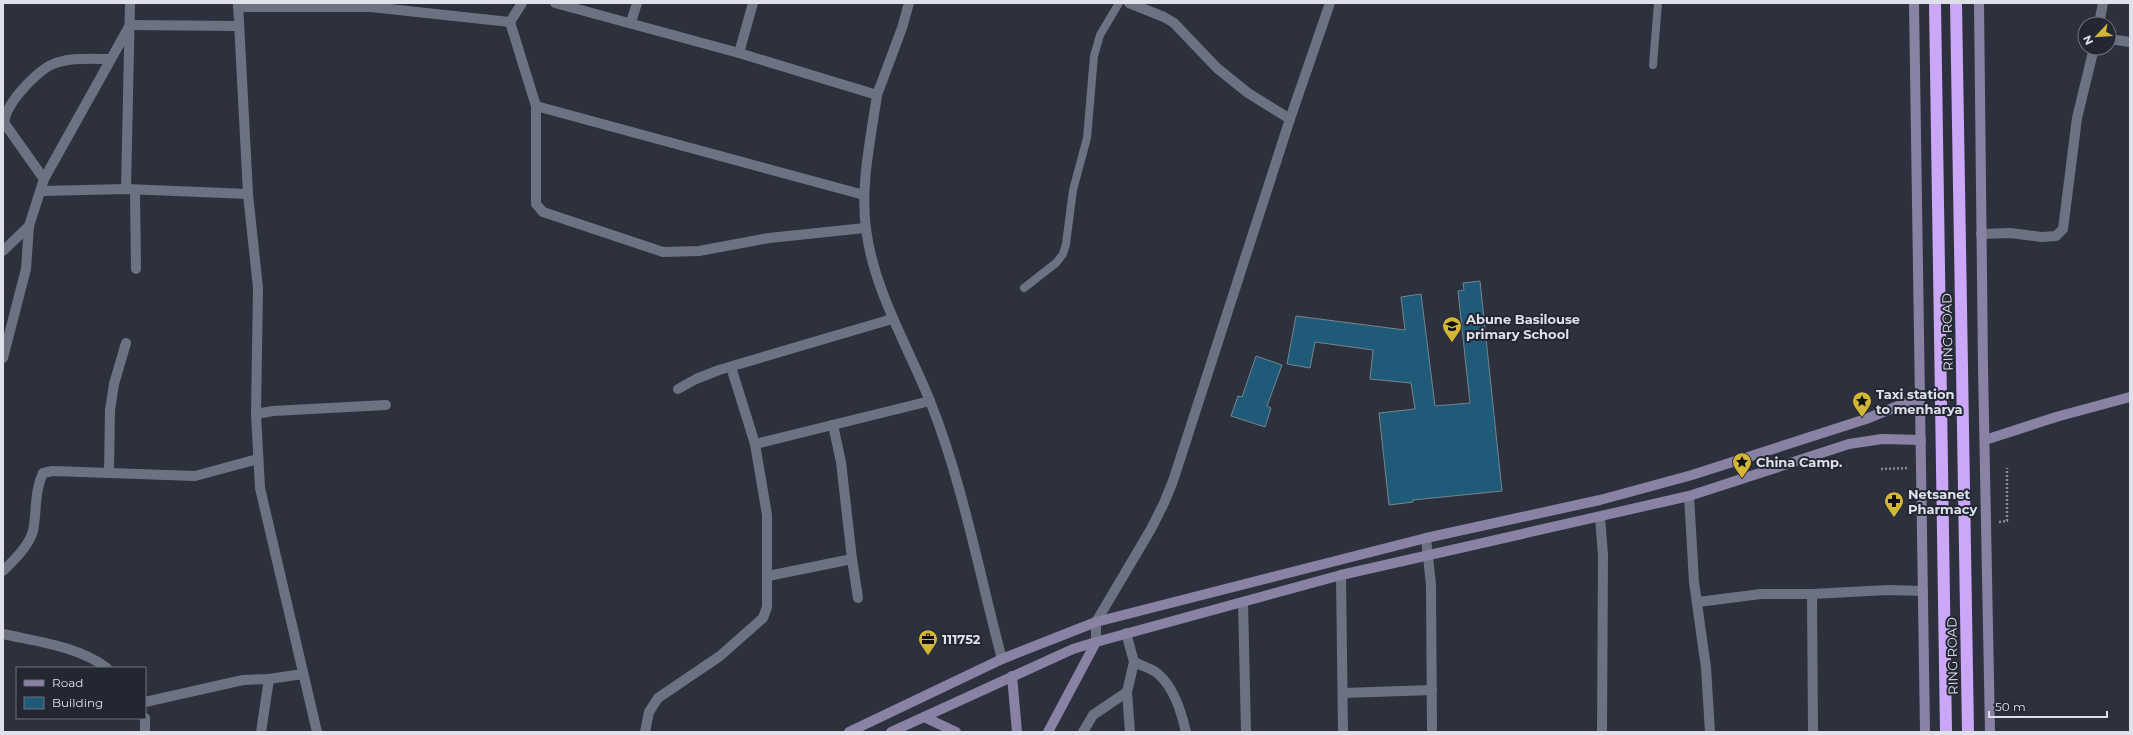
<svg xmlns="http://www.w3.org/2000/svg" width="2133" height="735" font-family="Montserrat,sans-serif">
<rect width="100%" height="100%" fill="#2d313e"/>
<!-- building -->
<g fill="#1f5a78" stroke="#75858e">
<polygon points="1480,281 1502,491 1413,500 1413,502 1389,505 1379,413 1415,409 1411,383 1370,379 1373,350 1315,342 1310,368 1287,364 1296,316 1405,330 1401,297 1421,294 1435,406 1470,403 1458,291 1464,290 1463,283"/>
<polygon points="1256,356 1282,365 1267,406 1271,408 1265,427 1231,416 1238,396 1242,397"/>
</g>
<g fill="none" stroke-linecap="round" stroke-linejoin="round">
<!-- path -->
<g stroke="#868a95" stroke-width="2.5" stroke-dasharray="2 2" stroke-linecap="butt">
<polyline points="1881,469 1909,468"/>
<polyline points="1999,522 2007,521 2007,468"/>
</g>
<!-- lane -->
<g stroke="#6d7281" stroke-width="8">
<polyline points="1653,65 1658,3"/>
<polyline points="1024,288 1056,263 1063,254 1066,244 1073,190 1087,138 1094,56 1100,35 1119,3"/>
</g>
<!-- street -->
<g stroke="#6d7281" stroke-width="10">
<polyline points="238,3 248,194 258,288 256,414 260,488 317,732"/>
<polyline points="522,3 510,22 536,106 536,204 543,212 663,252 699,251 769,238 865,228"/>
<path d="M555 3 739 53 877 95C871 138 860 185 866 229 874 291 907 344 930 401 963 484 979 573 1002 659"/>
<polyline points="1129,3 1164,17 1174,23 1217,68 1248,93 1290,119"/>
<polyline points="238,7 371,7 510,22"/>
<polyline points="631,22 637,3"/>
<polyline points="2099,24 2103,3"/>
<polyline points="130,25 238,26"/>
<polyline points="2109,39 2130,42"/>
<polyline points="739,53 753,3"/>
<polyline points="877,95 902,28 909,3"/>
<polyline points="536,106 864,195"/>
<path d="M44 179 5 124C1 108 37 71 51 65 68 57 90 59 109 59"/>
<polyline points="126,189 130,3"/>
<polyline points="135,190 136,269"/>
<polyline points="42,191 126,189 248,194"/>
<polyline points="1981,234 2010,233 2042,237 2056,236 2063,229 2077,118 2094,48"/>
<polyline points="3,251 29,226 44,179 130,25"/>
<polyline points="3,358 26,269 29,226"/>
<polyline points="678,389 696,379 719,370 892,319"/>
<polyline points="256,414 273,411 386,405"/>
<polyline points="833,425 841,462 852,559"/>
<polyline points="755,444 930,401"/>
<polyline points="109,472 110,410 114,384 126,343"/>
<polyline points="1689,496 1694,582 1706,668 1710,732"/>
<polyline points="1600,517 1603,555 1602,732"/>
<polyline points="1426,538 1431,585 1432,732"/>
<path d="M3 571C13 561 29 546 33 531 37 512 34 492 43 473L52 471 195 476 258 459"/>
<polyline points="1341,575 1343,732"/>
<polyline points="768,576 852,559 858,598"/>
<polyline points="1812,594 1888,590 1923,591"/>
<polyline points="1243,602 1246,732"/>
<polyline points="1698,602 1761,594 1812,594 1813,732"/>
<polyline points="1126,633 1134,662 1127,692 1130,732"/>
<path d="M3 634C39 642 77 646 107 668"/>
<polyline points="1096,642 1096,622 1151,529 1164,503 1173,481 1290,119 1330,3"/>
<path d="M1134 662C1142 666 1151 668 1157 673 1174 687 1181 711 1186 732"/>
<polyline points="1343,693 1432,690"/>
<polyline points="145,702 243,680 269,679 303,674"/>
<polyline points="145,718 145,732"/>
<polyline points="261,732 269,679"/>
<polyline points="645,732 649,712 658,698 720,656 763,618 767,607 767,515 755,444 731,367"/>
<polyline points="1083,732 1093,715 1127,692"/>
</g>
<!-- secondary -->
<g stroke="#8982a4" stroke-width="10">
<polyline points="1914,3 1925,732"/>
<polyline points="1979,3 1983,367 1990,732"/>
<polyline points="1985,440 2056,417 2130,397"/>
<polyline points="1012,676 1017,732"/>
<polyline points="924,717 956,732"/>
<polyline points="849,732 1002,659 1096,622 1426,538 1600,500 1692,475 1866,419 1920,397"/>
<polyline points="891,732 1073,649 1096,642 1341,575 1689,496 1849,444 1882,439 1921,440"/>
<polyline points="1048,732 1096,642"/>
</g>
<!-- highway -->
<g stroke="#cba8f7" stroke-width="12">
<polyline points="1935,3 1946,732"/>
<polyline points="1956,3 1968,732"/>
</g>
</g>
<!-- icons -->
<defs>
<symbol id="school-pin" viewBox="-11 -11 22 30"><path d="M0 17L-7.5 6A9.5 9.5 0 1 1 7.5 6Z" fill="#d2b635" stroke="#232734"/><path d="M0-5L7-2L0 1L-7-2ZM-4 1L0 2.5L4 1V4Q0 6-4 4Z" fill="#111"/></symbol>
<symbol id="sight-pin" viewBox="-11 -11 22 30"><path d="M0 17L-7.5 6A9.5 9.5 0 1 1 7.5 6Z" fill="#d2b635" stroke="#232734"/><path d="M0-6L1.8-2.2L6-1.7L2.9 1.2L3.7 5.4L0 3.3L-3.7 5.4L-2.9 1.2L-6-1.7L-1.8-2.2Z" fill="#111"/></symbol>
<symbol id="pharmacy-pin" viewBox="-11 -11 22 30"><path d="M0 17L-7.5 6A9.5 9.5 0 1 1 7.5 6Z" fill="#d2b635" stroke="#232734"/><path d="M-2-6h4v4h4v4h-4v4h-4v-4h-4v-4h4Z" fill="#111"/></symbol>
<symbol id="office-pin" viewBox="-11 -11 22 30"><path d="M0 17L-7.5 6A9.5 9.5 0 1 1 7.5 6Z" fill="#d2b635" stroke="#232734"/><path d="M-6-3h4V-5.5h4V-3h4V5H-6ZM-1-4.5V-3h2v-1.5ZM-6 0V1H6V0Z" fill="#111"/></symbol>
</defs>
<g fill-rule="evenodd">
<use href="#school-pin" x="1441" y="315" width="22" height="30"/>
<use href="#sight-pin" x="1851" y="390" width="22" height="30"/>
<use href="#sight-pin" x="1731" y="451" width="22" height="30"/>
<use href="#pharmacy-pin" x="1883" y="490" width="22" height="30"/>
<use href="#office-pin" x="917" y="628" width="22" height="30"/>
</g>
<g text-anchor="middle" stroke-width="4" stroke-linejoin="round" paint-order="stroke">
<!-- poi labels -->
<g font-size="13" font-weight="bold" fill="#dee1ea" stroke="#232734" text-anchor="start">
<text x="1466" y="324">Abune Basilouse<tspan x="1466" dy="15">primary School</tspan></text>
<text x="1876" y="399">Taxi station<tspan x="1876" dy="15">to menharya</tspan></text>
<text x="1756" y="467">China Camp.</text>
<text x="1908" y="499">Netsanet<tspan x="1908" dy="15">Pharmacy</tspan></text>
<text x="942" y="644">111752</text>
</g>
<!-- street labels -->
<g font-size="13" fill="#dee1ea" stroke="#232734">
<text transform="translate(1947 332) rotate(-91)" y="5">RING ROAD</text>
<text transform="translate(1952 656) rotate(-91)" y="5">RING ROAD</text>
</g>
</g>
<!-- border -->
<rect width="2133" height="735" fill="none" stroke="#dee1ea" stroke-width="8"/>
<!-- legend -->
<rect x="16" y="667" width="130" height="52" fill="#232734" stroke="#6e717d"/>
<rect x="24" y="680" width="20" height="6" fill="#8982a4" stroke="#6e717d"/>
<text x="52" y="687" font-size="12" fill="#dee1ea">Road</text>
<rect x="24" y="697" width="20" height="12" fill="#1f5a78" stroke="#6e717d"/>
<text x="52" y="707" font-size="12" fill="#dee1ea">Building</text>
<!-- north arrow -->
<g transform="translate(2097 36) rotate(245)"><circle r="19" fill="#232734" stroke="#6e717d"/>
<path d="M0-3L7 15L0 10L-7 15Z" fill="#d2b635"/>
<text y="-6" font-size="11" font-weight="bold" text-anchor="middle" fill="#dee1ea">N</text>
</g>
<!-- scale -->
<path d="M1989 711v6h118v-6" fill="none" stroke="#dee1ea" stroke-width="2"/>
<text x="1995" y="711" font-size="12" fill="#dee1ea" stroke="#232734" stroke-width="3" paint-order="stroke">50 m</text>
</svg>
